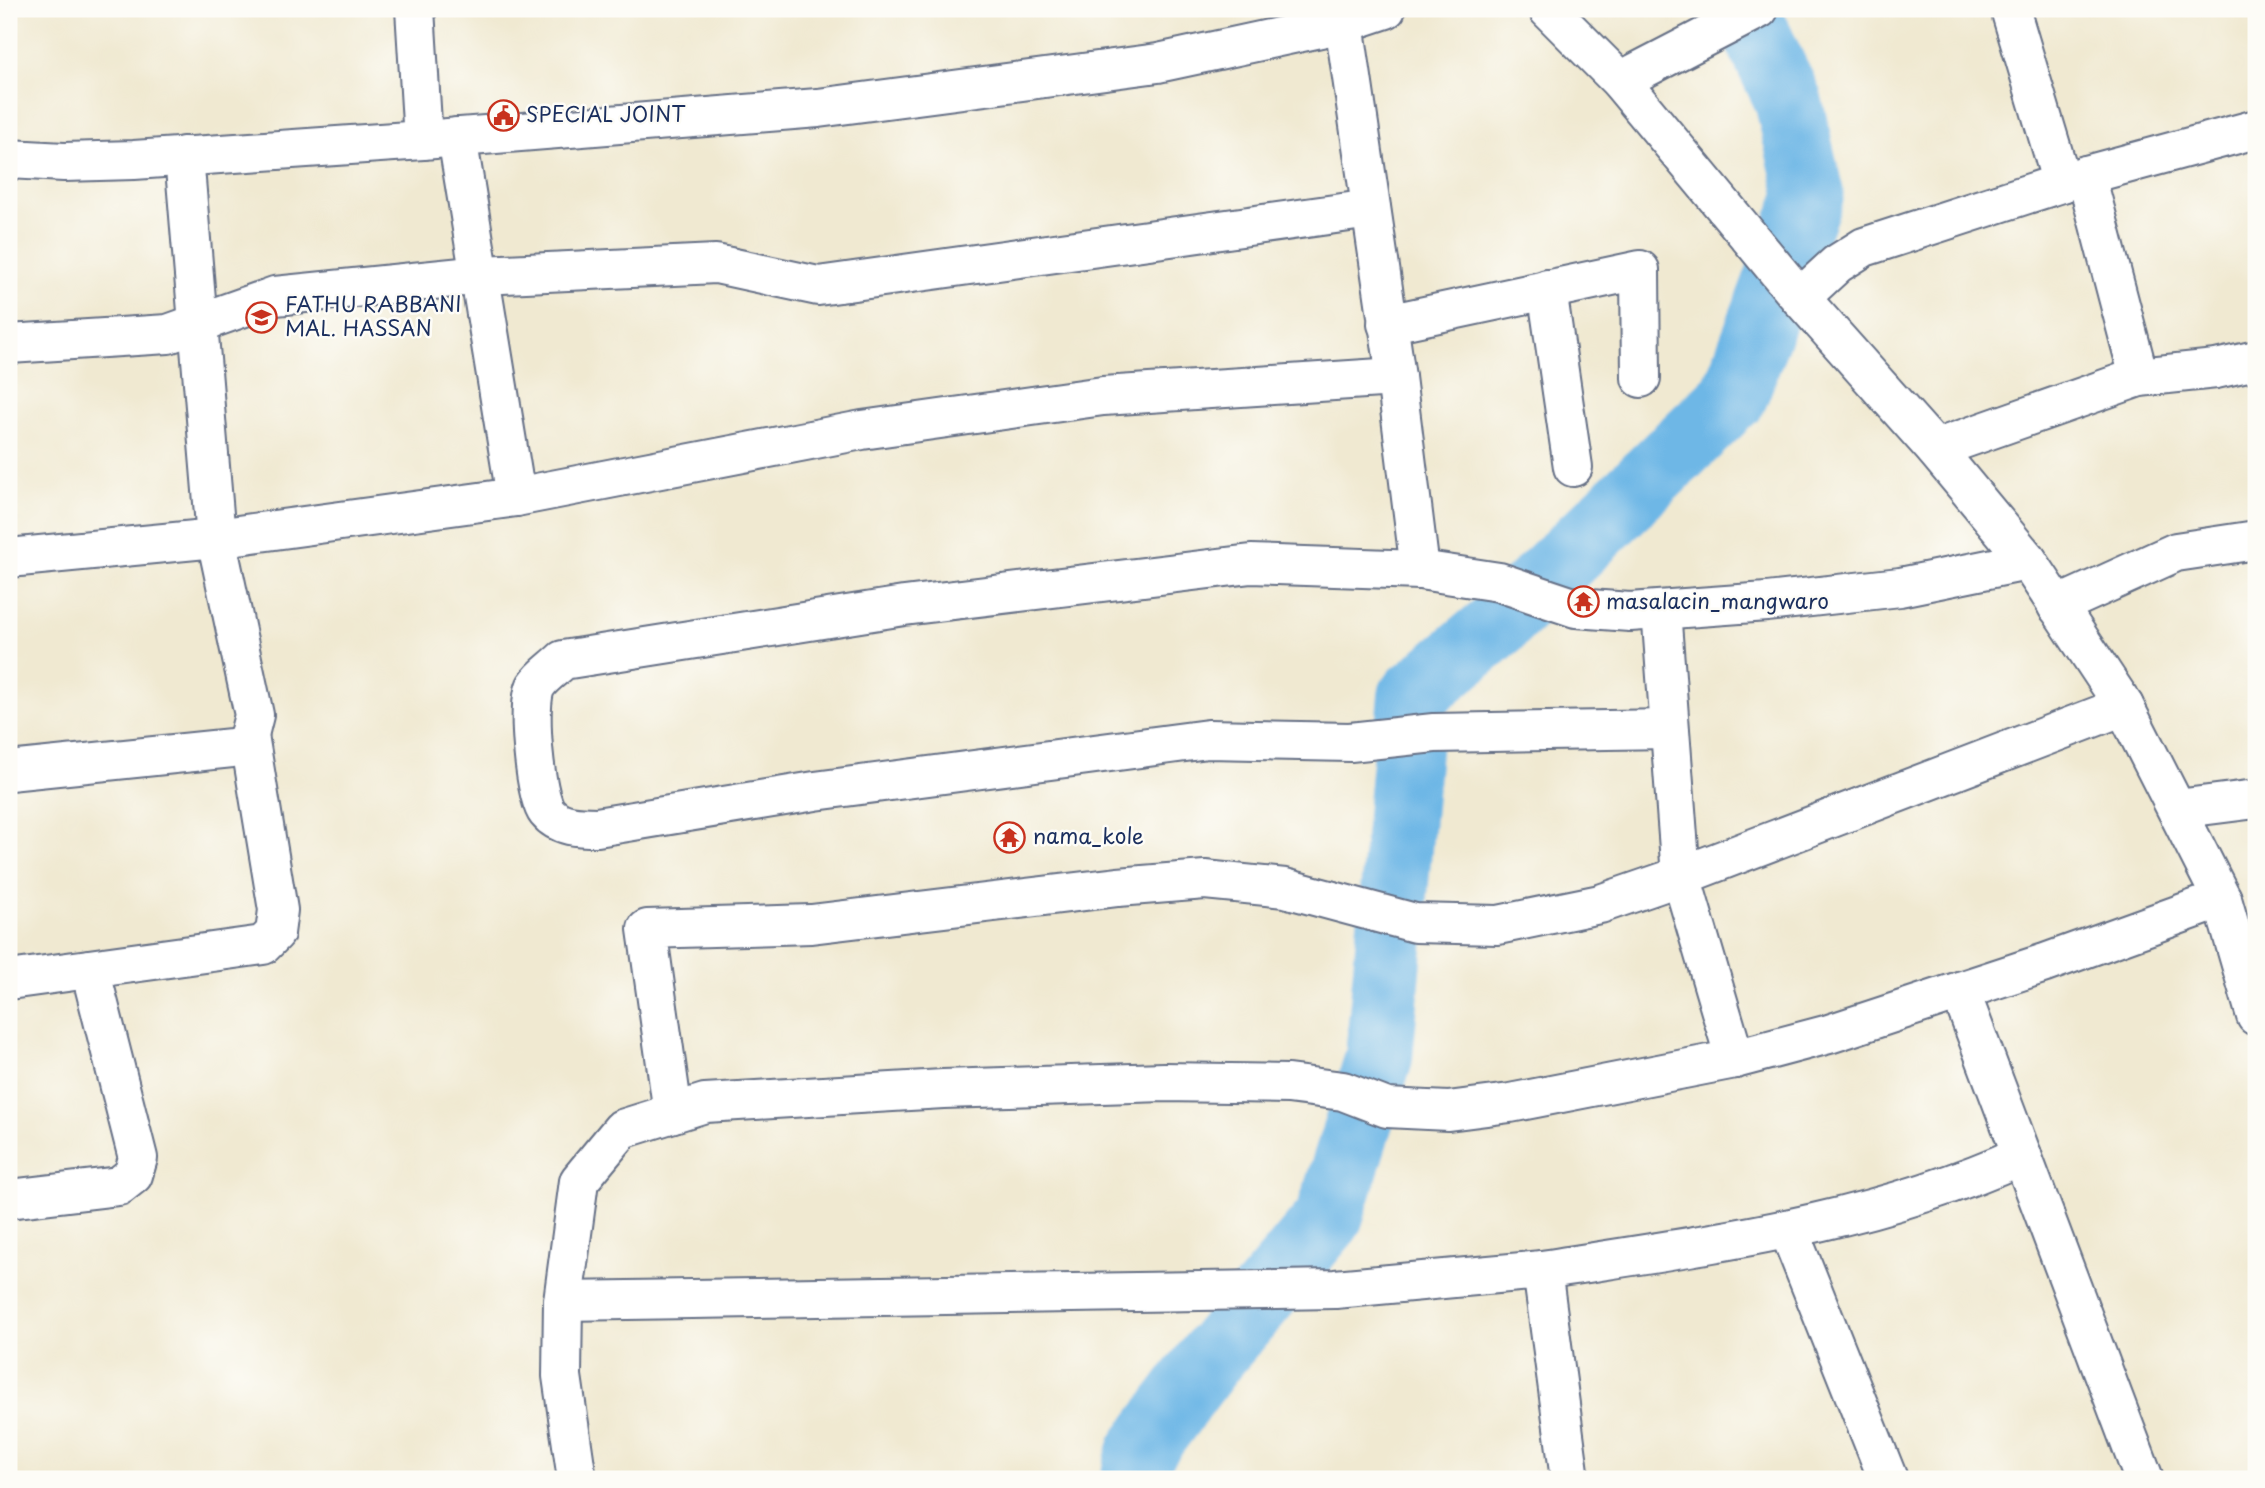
<svg xmlns="http://www.w3.org/2000/svg" width="2265" height="1488" font-family="'Playpen Sans',sans-serif">
<rect width="100%" height="100%" fill="#fdfcf7"/>
<filter id="ink" filterUnits="userSpaceOnUse"><feTurbulence type="fractalNoise" baseFrequency=".0143" numOctaves="2"/><feDisplacementMap in="SourceGraphic" scale="14" xChannelSelector="R" yChannelSelector="G"/><feConvolveMatrix kernelMatrix="1 2 1 2 8 2 1 2 1" color-interpolation-filters="sRGB"/></filter>
<filter id="wash" filterUnits="userSpaceOnUse"><feTurbulence type="fractalNoise" baseFrequency=".00686" numOctaves="4" result="noise"/><feDisplacementMap in="SourceGraphic" scale="28" xChannelSelector="R" yChannelSelector="G"/><feGaussianBlur stdDeviation="1.57" result="paint"/><feColorMatrix in="noise" values="0 0 0 0 0 0 0 0 0 0 0 0 0 0 0 0 0 1.4 0 .05"/><feComposite in="paint" operator="in"/></filter>
<g filter="url(#wash)">
<rect width="100%" height="100%" fill="#f0e9d1"/>
<g fill="none" stroke-linecap="round" stroke-linejoin="round">
<!-- river -->
<polyline stroke="#6eb7e6" stroke-width="68" points="1134,1479 1141,1452 1210,1359 1329,1218 1379,1057 1412,696 1496,626 1734,396 1810,195 1788,100 1745,9"/>
</g>
</g>
<g filter="url(#ink)">
<g fill="none" stroke-linecap="round" stroke-linejoin="round">
<defs>
<g id="street">
<polyline points="415,9 423,140"/>
<polyline points="2010,9 2062,183"/>
<polyline points="1344,23 1396,377 1420,570"/>
<polyline points="1620,81 1759,9"/>
<polyline points="457,137 516,497"/>
<polyline points="9,159 64,162 134,160 423,140 818,108 1158,63 1344,23 1386,9"/>
<polyline points="2086,175 2139,377"/>
<polyline points="1547,289 1573,467"/>
<polyline points="1800,298 1837,264 1864,247 2086,175 2256,129"/>
<polyline points="1387,324 1640,270 1641,378"/>
<polyline points="9,344 168,334 275,296 482,275 716,264 818,286 1371,209"/>
<polyline points="1935,449 2139,377 2216,369 2256,360"/>
<polyline points="9,558 216,538 516,497 862,430 1103,396 1396,377"/>
<polyline points="2057,606 2176,552 2256,540"/>
<polyline points="1661,610 1681,876 1735,1059"/>
<path d="M1669 729 1434 733 1350 742 1208 739 815 791 597 827C580 827 559 827 547 812 535 797 526 703 536 686 542 676 555 668 563 660L904 606 1251 564 1420 570 1499 582 1576 608 1630 612 1767 602 1900 587 2028 561"/>
<polyline points="9,771 232,748 243,745 249,735 254,715 216,538 184,156"/>
<polyline points="2177,809 2256,799"/>
<polyline points="9,980 263,945 275,933 278,910 249,735"/>
<polyline points="1960,991 2144,1479"/>
<polyline points="673,1113 647,929 811,924 1118,887 1205,880 1285,888 1415,923 1498,925 1600,904 1681,876 2124,706"/>
<polyline points="9,1199 119,1186 133,1175 138,1158 90,969"/>
<polyline points="1789,1231 1888,1479"/>
<path d="M1542 1270C1706 1244 1869 1225 2022 1155"/>
<polyline points="563,1301 1335,1289 1542,1270 1570,1479"/>
<polyline points="577,1479 562,1376 563,1301 579,1181 622,1129 705,1103 943,1089 1164,1082 1288,1084 1343,1091 1387,1108 1448,1111 1510,1103 1735,1059 1829,1034 2045,963 2222,899"/>
</g>
<polyline id="secondary" points="1548,9 1620,81 1795,292 1935,449 2028,561 2124,706 2222,899 2256,1016"/>
</defs>
<!-- street casing -->
<use href="#street" stroke="#667086" stroke-width="42"/>
<!-- secondary casing -->
<use href="#secondary" stroke="#667086" stroke-width="42"/>
<!-- street -->
<use href="#street" stroke="#fff" stroke-width="38"/>
<!-- secondary -->
<use href="#secondary" stroke="#fff" stroke-width="38"/>
</g>
</g>
<!-- icons -->
<defs>
<symbol id="civic-ring" viewBox="-11 -11 22 22"><circle r="9.5" fill="#fdfcf7" stroke="#c8321e" stroke-width="1.5"/><path d="M-.6-6.5H3V-4.5H.6V-3L4-1V1h2V6H-6V1h2V-1L-.6-3ZM-1.2 2.5V6h2.4V2.5Z" fill="#c8321e"/></symbol>
<symbol id="school-ring" viewBox="-11 -11 22 22"><circle r="9.5" fill="#fdfcf7" stroke="#c8321e" stroke-width="1.5"/><path d="M0-5L7-2L0 1L-7-2ZM-4 1L0 2.5L4 1V4Q0 6-4 4Z" fill="#c8321e"/></symbol>
<symbol id="temple-ring" viewBox="-11 -11 22 22"><circle r="9.5" fill="#fdfcf7" stroke="#c8321e" stroke-width="1.5"/><path d="M0-6L5-2H3V0L6.5 2.5H4V6H1.5V3h-3V6H-4V2.5H-6.5L-3 0V-2H-5Z" fill="#c8321e"/></symbol>
</defs>
<g fill-rule="evenodd">
<use href="#civic-ring" x="486" y="98" width="35" height="35"/>
<use href="#school-ring" x="244" y="300" width="35" height="35"/>
<use href="#temple-ring" x="1566" y="584" width="35" height="35"/>
<use href="#temple-ring" x="992" y="820" width="35" height="35"/>
</g>
<g text-anchor="middle" stroke-width="5" stroke-linejoin="round" paint-order="stroke">
<!-- poi labels -->
<g font-size="21" fill="#1b2f5e" stroke="#fdfcf7" text-anchor="start">
<text x="526" y="122">SPECIAL JOINT</text>
<text x="285" y="312">FATHU RABBANI<tspan x="285" dy="24">MAL. HASSAN</tspan></text>
<text x="1606" y="609">masalacin_mangwaro</text>
<text x="1033" y="844">nama_kole</text>
</g>
</g>
<!-- margin -->
<rect width="2265" height="1488" fill="none" stroke="#fdfcf7" stroke-width="35"/>
</svg>
